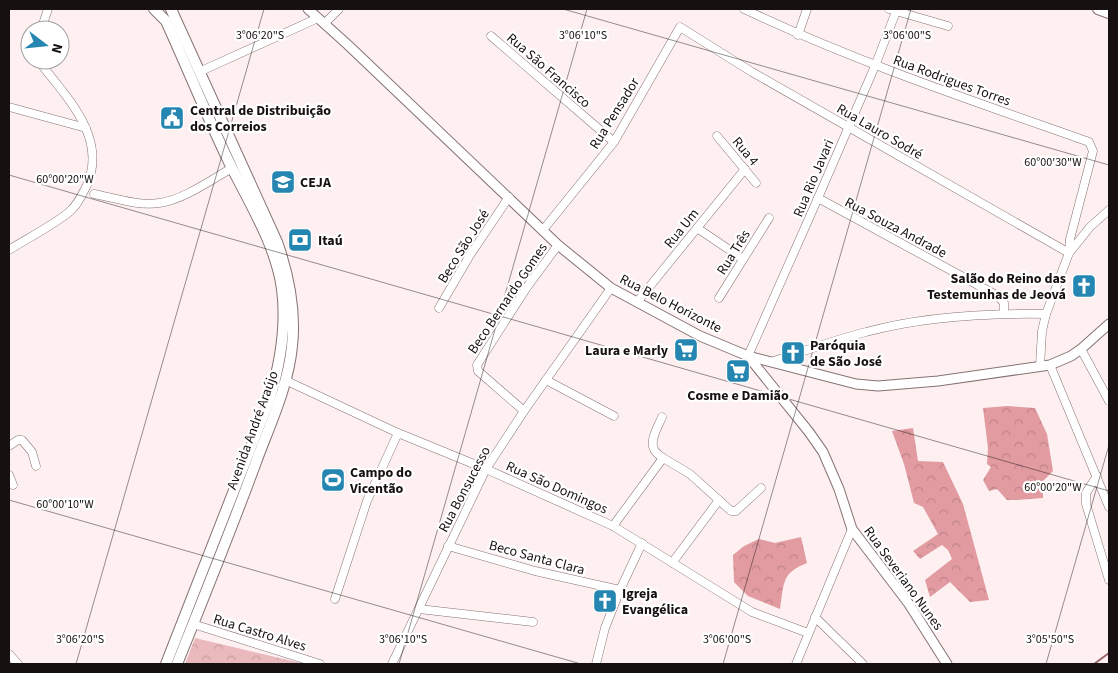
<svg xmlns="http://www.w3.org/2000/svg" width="1118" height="673" font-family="'Source Sans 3',sans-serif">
<defs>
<pattern id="forest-crowns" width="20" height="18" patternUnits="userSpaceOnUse" patternTransform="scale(1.25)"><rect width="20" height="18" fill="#e19ba1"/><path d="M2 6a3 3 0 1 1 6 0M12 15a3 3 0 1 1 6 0" fill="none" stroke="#c0848a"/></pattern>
<pattern id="park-crowns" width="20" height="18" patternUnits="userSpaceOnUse" patternTransform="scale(1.25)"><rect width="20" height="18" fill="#eab9bd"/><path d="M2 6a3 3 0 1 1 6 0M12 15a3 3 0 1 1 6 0" fill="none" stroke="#c89ea1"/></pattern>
</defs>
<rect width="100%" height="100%" fill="#fef0f1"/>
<!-- forest -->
<g fill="url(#forest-crowns)">
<polygon points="1007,406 1035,408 1047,434 1053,471 1043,481 1043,498 1017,500 1007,500 997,489 989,491 983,480 991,467 987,464 988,448 983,408"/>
<polygon points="913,428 918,461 943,462 963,504 989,600 970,602 950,582 930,597 925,580 952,559 948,550 942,545 920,559 913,551 938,534 923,507 914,503 904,464 892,431"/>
<path d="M801 537 807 563C781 573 784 584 780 609L748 596 734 582 733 555 744 546 759 539 775 543Z"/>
</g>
<!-- park -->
<polygon fill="url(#park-crowns)" points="195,638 305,664 185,664"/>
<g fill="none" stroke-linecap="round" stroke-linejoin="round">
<!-- stream -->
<polyline stroke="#98666a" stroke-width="2" points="1094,664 1109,653"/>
<defs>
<g id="minor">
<path d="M744 9C856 62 973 101 1089 142L1093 151 1070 239 1069 253"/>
<polyline points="889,9 948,26"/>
<polyline points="325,23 339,9"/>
<polyline points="41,30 48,9"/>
<polyline points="798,35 807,9"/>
<polyline points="491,36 614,142"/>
<polyline points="199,72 318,18"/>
<polyline points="9,107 86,128"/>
<polyline points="717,136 756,183"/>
<path d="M94 194C114 198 138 206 159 203 183 200 211 180 232 168"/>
<polyline points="818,198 998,296 1004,303 1004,314"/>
<polyline points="697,228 743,259"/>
<polyline points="543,230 614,142 680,27 752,72 1069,253"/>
<path d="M9 250C28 238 50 227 68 213 77 206 82 195 87 185 108 136 65 96 38 60"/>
<polyline points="719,298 769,218"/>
<polyline points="637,302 745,169"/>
<polyline points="439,308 470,255 509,197"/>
<polyline points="1081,349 1109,401"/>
<polyline points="748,356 818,198 875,66 897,9"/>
<path d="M771 362C802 352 834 340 866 332 924 316 986 313 1046 314"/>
<polyline points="1050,365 1109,507"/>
<polyline points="1040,366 1042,331 1046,314 1069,253 1090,227 1109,210"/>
<polyline points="546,380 614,416"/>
<polyline points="287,381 398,433 486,469 613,526 752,612 808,633"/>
<polyline points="524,411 478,371 477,365 527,287 558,245"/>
<path d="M662 417C659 425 649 440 654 449 655 452 660 456 663 458"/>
<polyline points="9,446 18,440 22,440 32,452 36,466"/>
<polyline points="9,475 13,485"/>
<polyline points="1097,476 1086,493 1086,504 1109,580"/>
<polyline points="613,526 663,458 690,474 731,511 736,511 761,488"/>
<polyline points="448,546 535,571 620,590"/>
<polyline points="672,563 719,500"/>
<polyline points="335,599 367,501 398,433"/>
<polyline points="419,609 533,622"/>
<polyline points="815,617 863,664"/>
<polyline points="193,624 320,664"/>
<polyline points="9,654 18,664"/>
<polyline points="392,664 486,469 524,411 611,288"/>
<polyline points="596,664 605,628 620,590 642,543"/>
<polyline points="796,664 852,529"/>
</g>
<g id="tertiary">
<polyline points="308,9 348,45 558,245 611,288 700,336 748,356 856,384 878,386 938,381 1050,365 1071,356 1081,349 1109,324"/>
<polyline points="748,356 809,432 823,452 839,489 852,529 909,604 947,664"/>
</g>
<g id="secondary">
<path d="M154 9 166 21C187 67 206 114 228 160 248 201 276 244 282 289 287 327 280 365 269 401L166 664"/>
<path d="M171 9 277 242C289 276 296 310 292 346 288 387 270 424 256 462 231 530 204 597 177 664"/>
<polyline points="1098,9 1109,13"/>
</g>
</defs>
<!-- minor casing -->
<use href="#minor" stroke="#867273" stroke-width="9"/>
<!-- tertiary casing -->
<use href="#tertiary" stroke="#867273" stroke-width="11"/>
<!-- secondary casing -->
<use href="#secondary" stroke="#867273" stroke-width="12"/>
<!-- minor -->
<use href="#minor" stroke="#fff" stroke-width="8"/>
<!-- tertiary -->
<use href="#tertiary" stroke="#fff" stroke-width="9"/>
<!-- secondary -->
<use href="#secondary" stroke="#fff" stroke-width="10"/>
</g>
<!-- ticks -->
<path fill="none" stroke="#171010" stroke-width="1" stroke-opacity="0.45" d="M563 9 1109 165M9 175 1109 491M9 500 581 664M76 664 264 9M399 664 587 9M723 664 911 9M1046 664 1109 445"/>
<!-- icons -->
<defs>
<symbol id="civic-square" viewBox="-11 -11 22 22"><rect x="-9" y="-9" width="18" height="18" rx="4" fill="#2586b1" stroke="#fff"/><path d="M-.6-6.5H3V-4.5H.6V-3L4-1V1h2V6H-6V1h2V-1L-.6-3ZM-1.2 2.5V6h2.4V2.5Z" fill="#fff"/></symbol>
<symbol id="school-square" viewBox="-11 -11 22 22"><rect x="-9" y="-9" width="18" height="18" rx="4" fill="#2586b1" stroke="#fff"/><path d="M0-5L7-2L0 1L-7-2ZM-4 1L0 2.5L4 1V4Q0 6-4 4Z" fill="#fff"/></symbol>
<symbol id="bank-square" viewBox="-11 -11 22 22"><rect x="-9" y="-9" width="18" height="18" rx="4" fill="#2586b1" stroke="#fff"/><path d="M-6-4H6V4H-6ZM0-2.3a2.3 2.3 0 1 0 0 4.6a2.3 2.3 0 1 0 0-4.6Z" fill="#fff"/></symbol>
<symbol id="church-square" viewBox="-11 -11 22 22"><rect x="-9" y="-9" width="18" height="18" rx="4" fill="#2586b1" stroke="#fff"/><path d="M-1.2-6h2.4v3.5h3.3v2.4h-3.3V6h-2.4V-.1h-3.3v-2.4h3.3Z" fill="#fff"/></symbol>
<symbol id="supermarket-square" viewBox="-11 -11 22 22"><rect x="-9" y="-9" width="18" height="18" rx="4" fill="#2586b1" stroke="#fff"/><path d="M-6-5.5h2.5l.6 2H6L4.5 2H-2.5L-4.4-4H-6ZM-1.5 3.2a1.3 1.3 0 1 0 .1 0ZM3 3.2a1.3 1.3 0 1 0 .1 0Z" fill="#fff"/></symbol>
<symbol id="stadium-square" viewBox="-11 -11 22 22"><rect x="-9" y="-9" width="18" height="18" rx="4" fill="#2586b1" stroke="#fff"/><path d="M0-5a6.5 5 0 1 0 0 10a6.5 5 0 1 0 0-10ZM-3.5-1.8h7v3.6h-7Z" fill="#fff"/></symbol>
</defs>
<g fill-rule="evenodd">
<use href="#civic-square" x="158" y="104" width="28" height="28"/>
<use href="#school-square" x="269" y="168" width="28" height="28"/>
<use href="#bank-square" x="286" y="226" width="28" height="28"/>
<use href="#church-square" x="1070" y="272" width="28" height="28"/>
<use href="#supermarket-square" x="672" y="336" width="28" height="28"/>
<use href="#church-square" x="779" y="339" width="28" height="28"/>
<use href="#supermarket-square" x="724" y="357" width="28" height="28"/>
<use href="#stadium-square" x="319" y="466" width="28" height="28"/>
<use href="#church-square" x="591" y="587" width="28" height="28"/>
</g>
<g text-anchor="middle" stroke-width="4.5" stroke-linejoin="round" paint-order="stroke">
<!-- street labels -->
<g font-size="14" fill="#171010" stroke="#fff">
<text transform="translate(549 70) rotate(41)" y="5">Rua São Francisco</text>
<text transform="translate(952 80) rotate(20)" y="5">Rua Rodrigues Torres</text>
<text transform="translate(614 113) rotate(-58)" y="5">Rua Pensador</text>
<text transform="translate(880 131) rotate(30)" y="5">Rua Lauro Sodré</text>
<text transform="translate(746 151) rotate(50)" y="5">Rua 4</text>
<text transform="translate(813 178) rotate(-67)" y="5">Rua Rio Javari</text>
<text transform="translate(896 227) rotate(28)" y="5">Rua Souza Andrade</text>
<text transform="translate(681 228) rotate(-51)" y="5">Rua Um</text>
<text transform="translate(463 246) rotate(-58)" y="5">Beco São José</text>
<text transform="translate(733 252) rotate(-58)" y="5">Rua Três</text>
<text transform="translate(507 298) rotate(-56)" y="5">Beco Bernardo Gomes</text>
<text transform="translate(671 303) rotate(27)" y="5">Rua Belo Horizonte</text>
<text transform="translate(252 430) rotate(-70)" y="5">Avenida André Araújo</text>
<text transform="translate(557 487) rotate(24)" y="5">Rua São Domingos</text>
<text transform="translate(464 489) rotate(-62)" y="5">Rua Bonsucesso</text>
<text transform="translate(537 557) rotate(15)" y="5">Beco Santa Clara</text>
<text transform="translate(904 578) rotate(54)" y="5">Rua Severiano Nunes</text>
<text transform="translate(260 632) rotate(17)" y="5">Rua Castro Alves</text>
</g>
<!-- poi labels -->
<g font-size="14" font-weight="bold" fill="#171010" stroke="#fff" text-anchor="start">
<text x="190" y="115">Central de Distribuição<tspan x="190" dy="16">dos Correios</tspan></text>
<text x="300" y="187">CEJA</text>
<text x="318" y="245">Itaú</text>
<text x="1066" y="283" text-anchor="end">Salão do Reino das<tspan x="1066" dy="16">Testemunhas de Jeová</tspan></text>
<text x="810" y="350">Paróquia<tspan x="810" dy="16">de São José</tspan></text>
<text x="668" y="355" text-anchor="end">Laura e Marly</text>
<text x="738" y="400" text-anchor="middle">Cosme e Damião</text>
<text x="350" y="477">Campo do<tspan x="350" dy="16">Vicentão</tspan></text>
<text x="622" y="598">Igreja<tspan x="622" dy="16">Evangélica</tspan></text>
</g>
</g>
<g font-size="12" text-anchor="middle" fill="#171010" stroke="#fff" stroke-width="4.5" stroke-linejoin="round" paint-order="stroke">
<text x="260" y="39">3°06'20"S</text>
<text x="583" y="39">3°06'10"S</text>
<text x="907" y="39">3°06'00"S</text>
<text x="1053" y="166">60°00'30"W</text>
<text x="65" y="183">60°00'20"W</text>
<text x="1053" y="491">60°00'20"W</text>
<text x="65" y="508">60°00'10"W</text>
<text x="80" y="643">3°06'20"S</text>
<text x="403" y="643">3°06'10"S</text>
<text x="727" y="643">3°06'00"S</text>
<text x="1050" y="643">3°05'50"S</text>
</g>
<!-- border -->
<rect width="1118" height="673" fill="none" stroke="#171010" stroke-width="20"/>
<!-- north arrow -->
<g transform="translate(45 45) rotate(106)"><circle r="24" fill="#ffffff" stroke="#a29f9f"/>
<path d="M0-4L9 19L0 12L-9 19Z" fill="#2586b1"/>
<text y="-8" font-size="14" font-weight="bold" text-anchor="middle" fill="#171010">N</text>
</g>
</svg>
